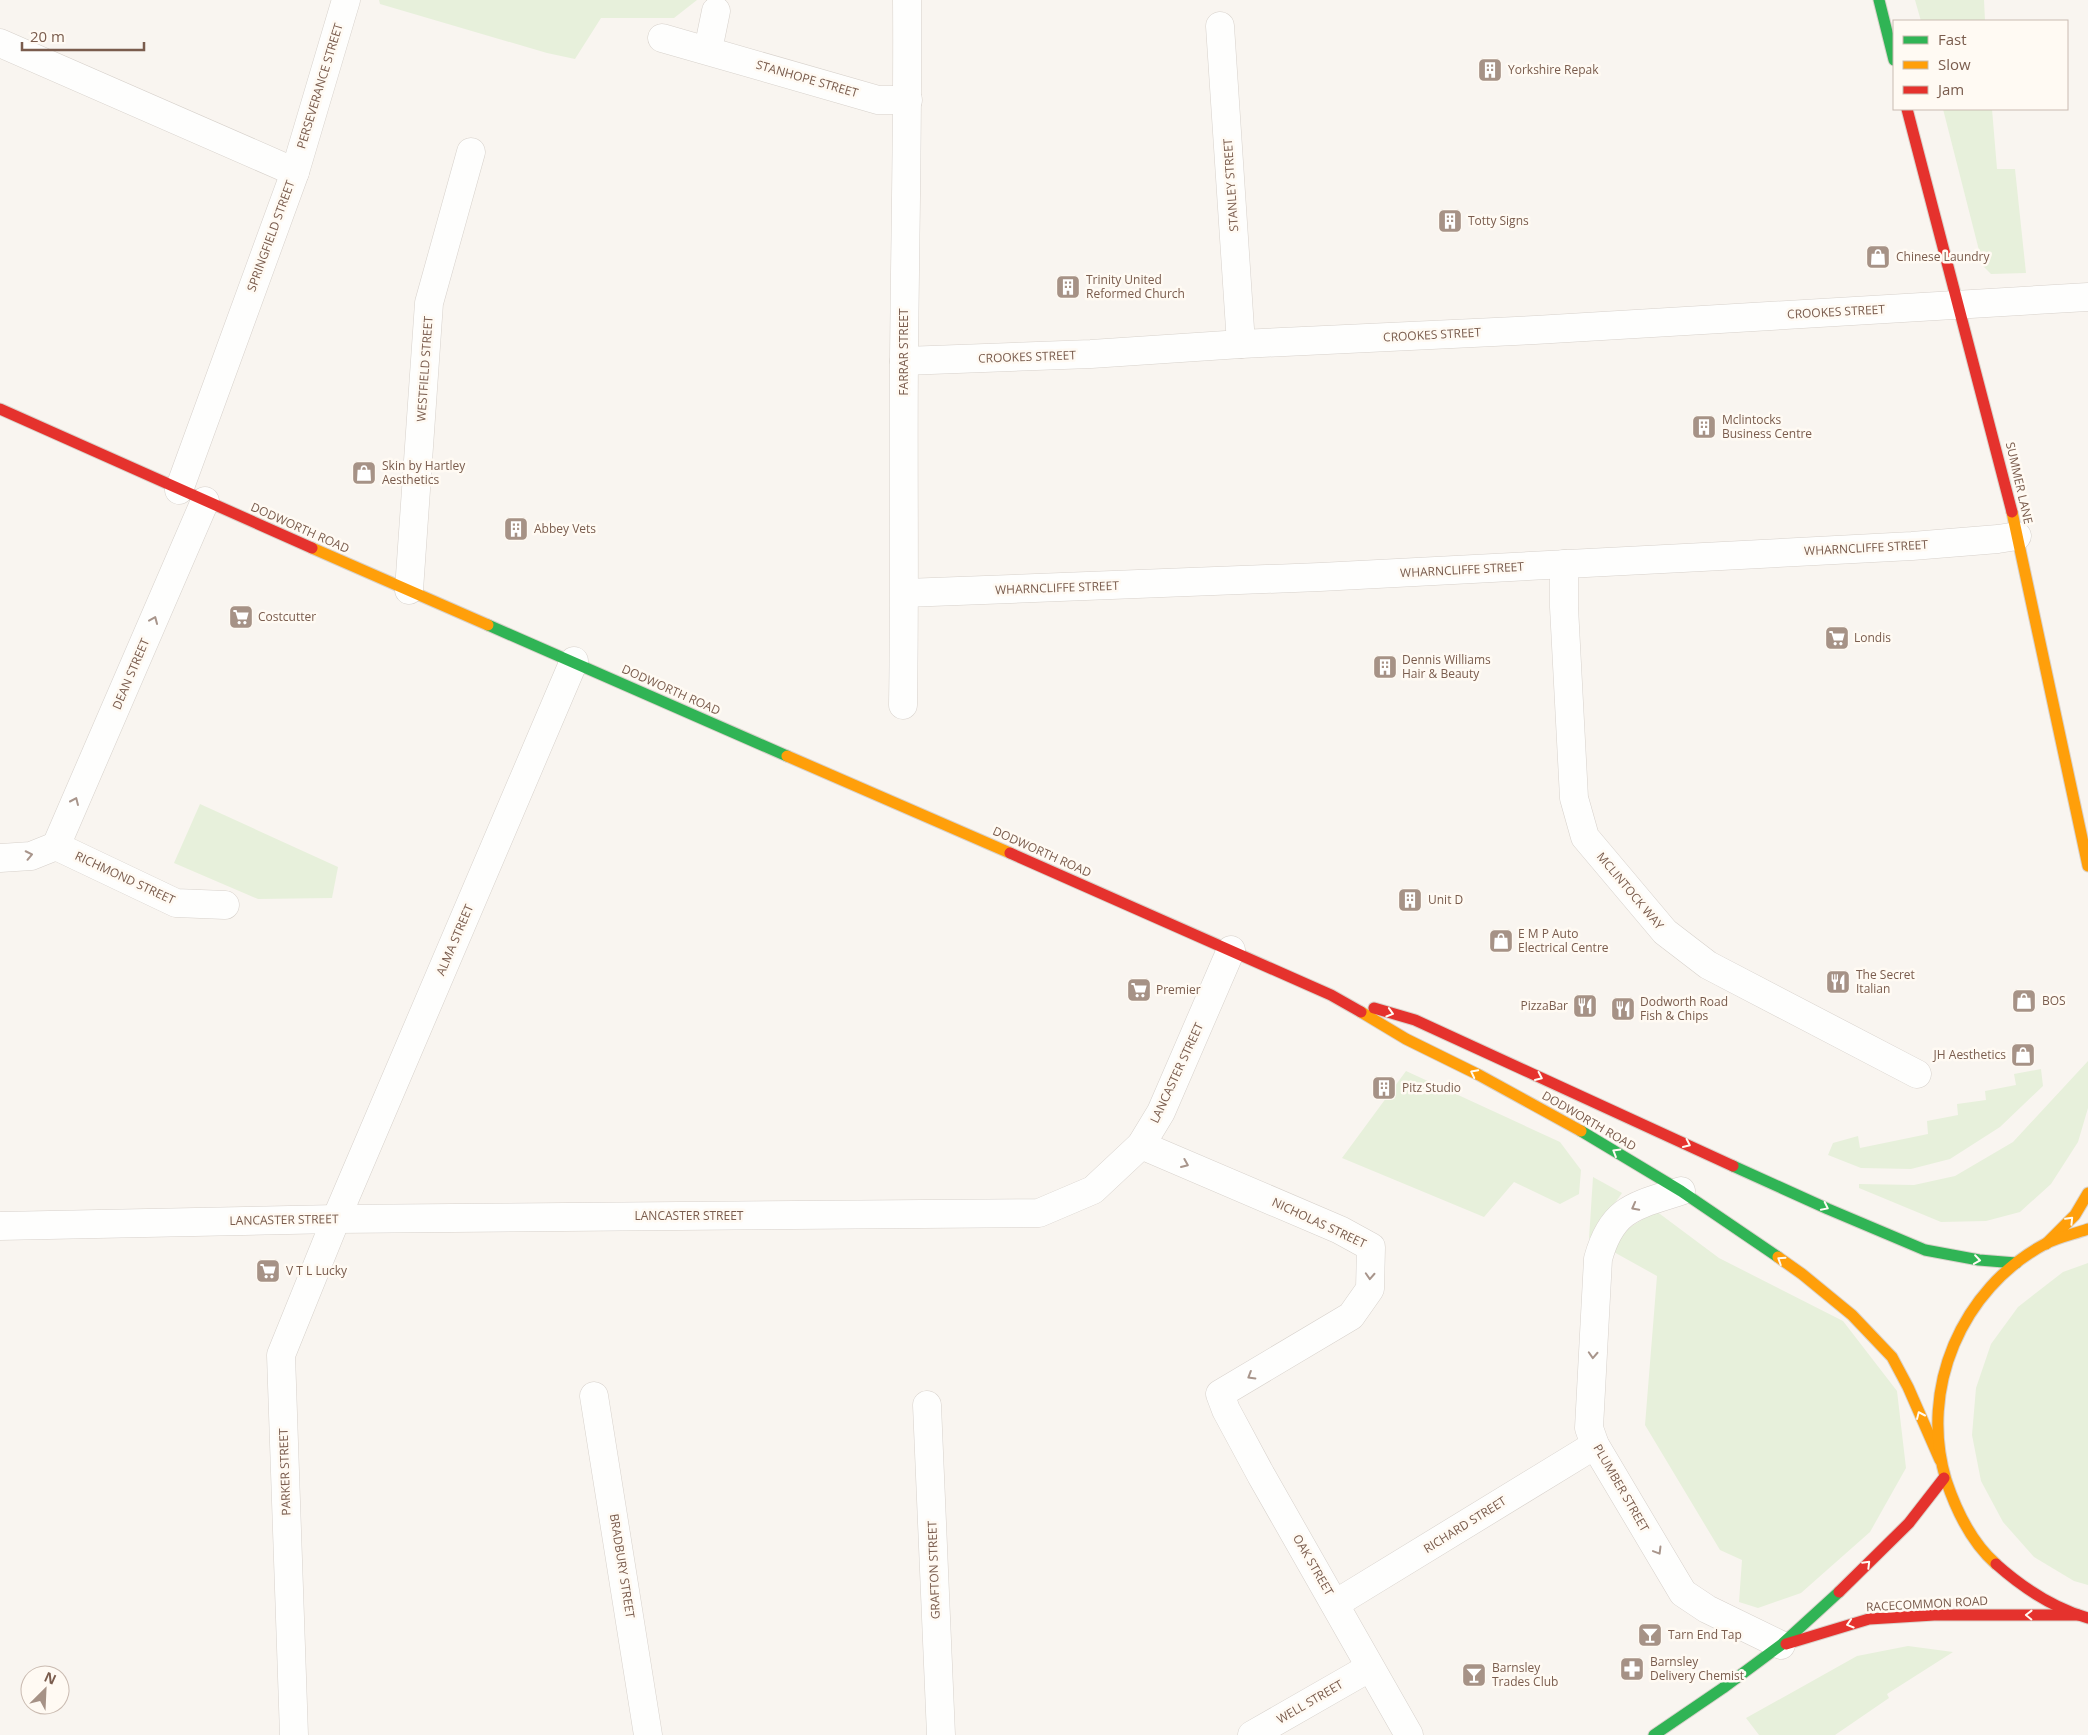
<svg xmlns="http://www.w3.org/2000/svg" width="2088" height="1735" font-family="'Open Sans',sans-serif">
<rect width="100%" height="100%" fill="#f9f5f0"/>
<!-- green -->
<g fill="#e7f0db">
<polygon points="379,0 697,0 674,18 601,18 575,59 547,53 380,4"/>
<polygon points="1915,0 1984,0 1985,21 1921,21"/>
<polygon points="1943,109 1992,109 1997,169 2015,169 2026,273 1991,274 1983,266"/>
<polygon points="200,804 338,867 332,898 258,899 174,863"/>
<polygon points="2088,1061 2088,1108 2078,1142 2051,1184 2020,1212 1986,1221 1941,1222 1859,1188 1859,1184 1914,1185 1955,1176 2013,1142"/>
<polygon points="2041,1069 2043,1086 2000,1127 1950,1159 1911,1169 1861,1168 1828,1155 1833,1143 1858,1136 1860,1148 1928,1134 1927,1121 1958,1115 1957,1104 1986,1100 1985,1091 2016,1085 2014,1074"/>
<polygon points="1406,1071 1560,1142 1581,1170 1579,1194 1560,1204 1514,1182 1484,1217 1342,1158"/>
<polygon points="1593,1177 1622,1193 1589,1239"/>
<polygon points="1656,1211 1719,1258 1843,1321 1897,1391 1906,1468 1870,1532 1801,1593 1758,1608 1739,1602 1742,1560 1720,1550 1645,1425 1657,1276 1612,1251 1619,1234"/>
<polygon points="2088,1263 2088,1585 2074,1581 2034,1557 2003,1522 1981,1481 1972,1435 1976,1388 1991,1344 2018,1307 2063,1272"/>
<polygon points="1908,1646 1953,1652 1887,1694 1889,1698 1835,1735 1759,1735 1746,1718 1857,1656"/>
</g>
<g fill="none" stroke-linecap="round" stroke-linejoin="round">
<defs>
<g id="street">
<polyline points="1220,26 1241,344"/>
<polyline points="662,38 878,100 908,100"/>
<polyline points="0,43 295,172 179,490"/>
<polyline points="708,50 716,11"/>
<polyline points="295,172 346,0"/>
<polyline points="904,361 1091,354 1241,344 1535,330 2088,297"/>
<polyline points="1564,564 1564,607 1574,798 1585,837 1665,932 1708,965 1917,1074"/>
<polyline points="409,590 429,303 471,152"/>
<polyline points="905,593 1320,577 1912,546 1998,539 2017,536"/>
<path d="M903 705C905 590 903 475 904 360 905 240 908 120 907 0"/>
<polyline points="56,846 205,501"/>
<polyline points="56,846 176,903 225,905"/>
<polyline points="0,858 31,856 56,846"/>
<polyline points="1141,1145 1340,1230 1371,1247 1370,1289 1351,1316 1220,1394 1226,1410 1261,1475 1409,1735"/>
<path d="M1681 1191C1634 1206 1612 1208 1598 1259L1589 1428 1595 1445 1683 1593 1707 1609 1781 1645"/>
<polyline points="0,1226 336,1219 1039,1213 1093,1190 1141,1145 1161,1112 1231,950"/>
<polyline points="594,1396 648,1735"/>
<polyline points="927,1405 941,1735"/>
<polyline points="1335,1604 1595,1445"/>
<polyline points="294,1735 281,1355 336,1219 574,661"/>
<polyline points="1252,1735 1369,1668"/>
</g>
<g id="fast">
<polyline points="1879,0 1894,60"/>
<polyline points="488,625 787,756"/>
<polyline points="1581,1131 1681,1191 1778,1257"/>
<polyline points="1733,1166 1828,1209 1925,1250 1979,1260 2016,1263"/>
<polyline points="1654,1735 1723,1688 1781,1645 1839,1592"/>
</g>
<g id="slow">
<polyline points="2012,512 2088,866"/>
<polyline points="312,548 488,625"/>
<polyline points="787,756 1010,853"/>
<polyline points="1361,1012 1406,1039 1479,1075 1581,1131"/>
<polyline points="2046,1244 2075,1215 2088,1193"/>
<polyline points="1778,1257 1802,1274 1852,1315 1892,1357 1908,1387 1940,1460"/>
<path d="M1996 1564C1972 1543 1956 1510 1946 1480 1919 1389 1961 1289 2045 1244 2058 1237 2074 1234 2088 1229"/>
</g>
<g id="jam">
<polyline points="1907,109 2012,512"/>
<polyline points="0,409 312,548"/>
<polyline points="1010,853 1331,995 1361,1012"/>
<polyline points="1374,1008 1415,1020 1733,1166"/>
<path d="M1996 1564C2023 1588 2053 1608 2088 1618"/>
<polyline points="1839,1592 1909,1523 1944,1478"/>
<polyline points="1786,1644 1869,1619 1934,1615 2078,1615"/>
</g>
</defs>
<!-- street casing -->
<use href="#street" stroke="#d7d1cb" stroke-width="29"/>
<!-- fast casing -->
<use href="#fast" stroke="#d9d2cb" stroke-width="13"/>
<!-- slow casing -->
<use href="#slow" stroke="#d9d2cb" stroke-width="13"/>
<!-- jam casing -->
<use href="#jam" stroke="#d9d2cb" stroke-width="13"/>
<!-- street -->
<use href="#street" stroke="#fefefd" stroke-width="28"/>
<!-- fast -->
<use href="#fast" stroke="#30b455" stroke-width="11"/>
<!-- slow -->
<use href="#slow" stroke="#ff9f0a" stroke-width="11"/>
<!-- jam -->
<use href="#jam" stroke="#e5322d" stroke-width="11"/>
</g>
<!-- one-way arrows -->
<defs><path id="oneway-chevron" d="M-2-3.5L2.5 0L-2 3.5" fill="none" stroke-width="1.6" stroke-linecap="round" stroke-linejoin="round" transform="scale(1.25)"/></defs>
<g stroke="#a8958b">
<use href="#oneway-chevron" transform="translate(154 620) rotate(-67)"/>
<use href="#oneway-chevron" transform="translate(75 801) rotate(-66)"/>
<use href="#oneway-chevron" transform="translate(29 855) rotate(-12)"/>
<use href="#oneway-chevron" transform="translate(1185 1164) rotate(23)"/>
<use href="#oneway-chevron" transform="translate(1635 1207) rotate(152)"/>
<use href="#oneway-chevron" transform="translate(1370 1276) rotate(93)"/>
<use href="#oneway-chevron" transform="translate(1593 1355) rotate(93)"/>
<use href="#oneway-chevron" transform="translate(1251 1376) rotate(149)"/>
<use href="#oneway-chevron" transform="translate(1658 1551) rotate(59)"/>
</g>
<g stroke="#fffaf3">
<use href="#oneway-chevron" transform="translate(1390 1013) rotate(17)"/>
<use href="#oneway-chevron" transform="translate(1474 1073) rotate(-153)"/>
<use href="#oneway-chevron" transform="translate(1539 1077) rotate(25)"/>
<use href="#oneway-chevron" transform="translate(1687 1144) rotate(25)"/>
<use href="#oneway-chevron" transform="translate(1616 1152) rotate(-149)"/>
<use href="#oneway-chevron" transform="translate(1825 1207) rotate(26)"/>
<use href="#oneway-chevron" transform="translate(2070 1220) rotate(-46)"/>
<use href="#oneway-chevron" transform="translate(1781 1260) rotate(-147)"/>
<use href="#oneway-chevron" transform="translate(1977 1260) rotate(8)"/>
<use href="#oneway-chevron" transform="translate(1920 1415) rotate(-114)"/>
<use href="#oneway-chevron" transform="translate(1867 1564) rotate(-45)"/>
<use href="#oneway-chevron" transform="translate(2029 1615) rotate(-179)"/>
<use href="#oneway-chevron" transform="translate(1850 1624) rotate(163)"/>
</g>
<!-- icons -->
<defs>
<symbol id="building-square" viewBox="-11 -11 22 22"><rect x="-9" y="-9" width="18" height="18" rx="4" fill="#a69286" stroke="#fffaf3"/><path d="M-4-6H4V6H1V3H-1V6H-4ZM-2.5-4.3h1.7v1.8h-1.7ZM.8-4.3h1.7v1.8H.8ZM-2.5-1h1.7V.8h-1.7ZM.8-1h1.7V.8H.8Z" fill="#fff"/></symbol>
<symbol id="shop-square" viewBox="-11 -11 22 22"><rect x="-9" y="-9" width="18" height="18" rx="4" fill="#a69286" stroke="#fffaf3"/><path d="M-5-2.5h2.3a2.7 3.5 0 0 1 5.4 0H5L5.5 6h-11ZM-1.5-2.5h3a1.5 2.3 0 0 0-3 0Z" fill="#fff"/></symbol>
<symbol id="supermarket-square" viewBox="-11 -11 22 22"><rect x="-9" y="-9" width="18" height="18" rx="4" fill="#a69286" stroke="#fffaf3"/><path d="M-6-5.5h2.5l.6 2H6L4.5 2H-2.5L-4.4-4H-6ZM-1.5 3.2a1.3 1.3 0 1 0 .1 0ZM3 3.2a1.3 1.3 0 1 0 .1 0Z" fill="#fff"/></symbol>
<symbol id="restaurant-square" viewBox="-11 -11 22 22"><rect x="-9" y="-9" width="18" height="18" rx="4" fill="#a69286" stroke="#fffaf3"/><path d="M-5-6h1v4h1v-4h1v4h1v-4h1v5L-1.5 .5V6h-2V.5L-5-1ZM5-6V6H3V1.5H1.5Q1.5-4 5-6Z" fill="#fff"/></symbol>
<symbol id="bar-square" viewBox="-11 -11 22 22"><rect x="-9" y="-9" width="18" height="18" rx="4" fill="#a69286" stroke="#fffaf3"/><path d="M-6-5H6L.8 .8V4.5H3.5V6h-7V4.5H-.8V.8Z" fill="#fff"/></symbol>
<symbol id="pharmacy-square" viewBox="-11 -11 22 22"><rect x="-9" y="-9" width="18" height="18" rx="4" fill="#a69286" stroke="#fffaf3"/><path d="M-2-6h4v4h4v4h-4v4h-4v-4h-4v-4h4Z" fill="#fff"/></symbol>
</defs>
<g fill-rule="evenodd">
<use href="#building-square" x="1476" y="56" width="28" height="28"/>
<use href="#building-square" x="1436" y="207" width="28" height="28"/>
<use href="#shop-square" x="1864" y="243" width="28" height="28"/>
<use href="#building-square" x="1054" y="273" width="28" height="28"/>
<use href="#building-square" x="1690" y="413" width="28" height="28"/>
<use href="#shop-square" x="350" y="459" width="28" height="28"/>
<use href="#building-square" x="502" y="515" width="28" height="28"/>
<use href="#supermarket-square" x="227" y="603" width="28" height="28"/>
<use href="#supermarket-square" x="1823" y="624" width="28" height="28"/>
<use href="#building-square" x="1371" y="653" width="28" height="28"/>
<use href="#building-square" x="1396" y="886" width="28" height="28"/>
<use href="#shop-square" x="1487" y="927" width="28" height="28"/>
<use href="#restaurant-square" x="1824" y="968" width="28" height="28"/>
<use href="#supermarket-square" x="1125" y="976" width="28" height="28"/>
<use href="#shop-square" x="2010" y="987" width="28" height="28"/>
<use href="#restaurant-square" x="1571" y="992" width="28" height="28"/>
<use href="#restaurant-square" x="1609" y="995" width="28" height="28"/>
<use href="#shop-square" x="2009" y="1041" width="28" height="28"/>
<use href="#building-square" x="1370" y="1074" width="28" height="28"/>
<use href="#supermarket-square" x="254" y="1257" width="28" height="28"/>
<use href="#bar-square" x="1636" y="1621" width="28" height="28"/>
<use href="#pharmacy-square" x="1618" y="1655" width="28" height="28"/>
<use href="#bar-square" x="1460" y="1661" width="28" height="28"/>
</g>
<g text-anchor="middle" stroke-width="5" stroke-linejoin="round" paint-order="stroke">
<!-- poi labels -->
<g font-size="12" fill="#7a5c4d" stroke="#fffaf3" text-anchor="start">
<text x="1508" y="74">Yorkshire Repak</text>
<text x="1468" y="225">Totty Signs</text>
<text x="1896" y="261">Chinese Laundry</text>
<text x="1086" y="284">Trinity United<tspan x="1086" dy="14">Reformed Church</tspan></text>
<text x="1722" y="424">Mclintocks<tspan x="1722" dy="14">Business Centre</tspan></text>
<text x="382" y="470">Skin by Hartley<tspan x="382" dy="14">Aesthetics</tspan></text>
<text x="534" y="533">Abbey Vets</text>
<text x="258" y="621">Costcutter</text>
<text x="1854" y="642">Londis</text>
<text x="1402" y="664">Dennis Williams<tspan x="1402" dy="14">Hair &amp; Beauty</tspan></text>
<text x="1428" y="904">Unit D</text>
<text x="1518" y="938">E M P Auto<tspan x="1518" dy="14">Electrical Centre</tspan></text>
<text x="1856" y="979">The Secret<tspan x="1856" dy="14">Italian</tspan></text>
<text x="1156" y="994">Premier</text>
<text x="2042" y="1005">BOS</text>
<text x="1640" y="1006">Dodworth Road<tspan x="1640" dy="14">Fish &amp; Chips</tspan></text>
<text x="1568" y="1010" text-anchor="end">PizzaBar</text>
<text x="2006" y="1059" text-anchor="end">JH Aesthetics</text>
<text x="1402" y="1092">Pitz Studio</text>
<text x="286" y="1275">V T L Lucky</text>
<text x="1668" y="1639">Tarn End Tap</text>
<text x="1650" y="1666">Barnsley<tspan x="1650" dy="14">Delivery Chemist</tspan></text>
<text x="1492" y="1672">Barnsley<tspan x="1492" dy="14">Trades Club</tspan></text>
</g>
<!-- street labels -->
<g font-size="12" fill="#7a5c4d" stroke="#fffaf3">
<text transform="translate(807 79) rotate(16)" y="4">STANHOPE STREET</text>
<text transform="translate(320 86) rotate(-73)" y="4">PERSEVERANCE STREET</text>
<text transform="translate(1231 185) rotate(-94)" y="4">STANLEY STREET</text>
<text transform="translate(271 236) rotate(-70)" y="4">SPRINGFIELD STREET</text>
<text transform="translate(1836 312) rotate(-3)" y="4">CROOKES STREET</text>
<text transform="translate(1432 335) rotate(-3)" y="4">CROOKES STREET</text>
<text transform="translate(904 352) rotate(-90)" y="4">FARRAR STREET</text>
<text transform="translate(1027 357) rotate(-2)" y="4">CROOKES STREET</text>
<text transform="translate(425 369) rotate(-86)" y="4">WESTFIELD STREET</text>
<text transform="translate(2019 483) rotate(77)" y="4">SUMMER LANE</text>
<text transform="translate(300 528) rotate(24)" y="4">DODWORTH ROAD</text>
<text transform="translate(1866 548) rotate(-3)" y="4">WHARNCLIFFE STREET</text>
<text transform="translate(1462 570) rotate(-3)" y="4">WHARNCLIFFE STREET</text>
<text transform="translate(1057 588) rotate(-2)" y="4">WHARNCLIFFE STREET</text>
<text transform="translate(131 674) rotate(-67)" y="4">DEAN STREET</text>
<text transform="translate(671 690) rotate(24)" y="4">DODWORTH ROAD</text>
<text transform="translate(1042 852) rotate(24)" y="4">DODWORTH ROAD</text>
<text transform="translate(125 878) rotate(25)" y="4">RICHMOND STREET</text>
<text transform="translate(1630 891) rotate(50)" y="4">MCLINTOCK WAY</text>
<text transform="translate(455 940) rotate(-67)" y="4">ALMA STREET</text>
<text transform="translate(1177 1073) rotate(-65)" y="4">LANCASTER STREET</text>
<text transform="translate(1589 1121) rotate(30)" y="4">DODWORTH ROAD</text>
<text x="689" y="1220">LANCASTER STREET</text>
<text transform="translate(284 1220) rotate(-1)" y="4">LANCASTER STREET</text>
<text transform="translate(1319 1223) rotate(25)" y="4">NICHOLAS STREET</text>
<text transform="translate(285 1472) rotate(-92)" y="4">PARKER STREET</text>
<text transform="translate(1621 1488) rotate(60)" y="4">PLUMBER STREET</text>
<text transform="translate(1465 1525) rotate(-32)" y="4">RICHARD STREET</text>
<text transform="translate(1313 1565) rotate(60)" y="4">OAK STREET</text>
<text transform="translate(622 1566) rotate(81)" y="4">BRADBURY STREET</text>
<text transform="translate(934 1570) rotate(-92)" y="4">GRAFTON STREET</text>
<text transform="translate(1927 1604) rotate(-3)" y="4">RACECOMMON ROAD</text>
<text transform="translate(1310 1702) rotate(-30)" y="4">WELL STREET</text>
</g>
</g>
<!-- legend -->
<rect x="1893" y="20" width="175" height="90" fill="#fffaf3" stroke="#cabbb1"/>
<rect x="1903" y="36" width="25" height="8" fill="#30b455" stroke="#cabbb1"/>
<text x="1938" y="45" font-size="15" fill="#7a5c4d">Fast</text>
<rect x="1903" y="61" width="25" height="8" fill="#ff9f0a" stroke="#cabbb1"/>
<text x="1938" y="70" font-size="15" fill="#7a5c4d">Slow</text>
<rect x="1903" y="86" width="25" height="8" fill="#e5322d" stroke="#cabbb1"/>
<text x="1938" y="95" font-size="15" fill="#7a5c4d">Jam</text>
<!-- north arrow -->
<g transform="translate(45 1690) rotate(24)"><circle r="24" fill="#fffaf3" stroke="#cabbb1"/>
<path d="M0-4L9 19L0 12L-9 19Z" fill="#a69286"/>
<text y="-8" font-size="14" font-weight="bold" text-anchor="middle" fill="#7a5c4d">N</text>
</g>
<!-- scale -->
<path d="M22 42v8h122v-8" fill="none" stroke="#7a5c4d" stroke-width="2.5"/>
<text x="30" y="42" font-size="15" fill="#7a5c4d" stroke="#fffaf3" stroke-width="4" paint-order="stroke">20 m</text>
</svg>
